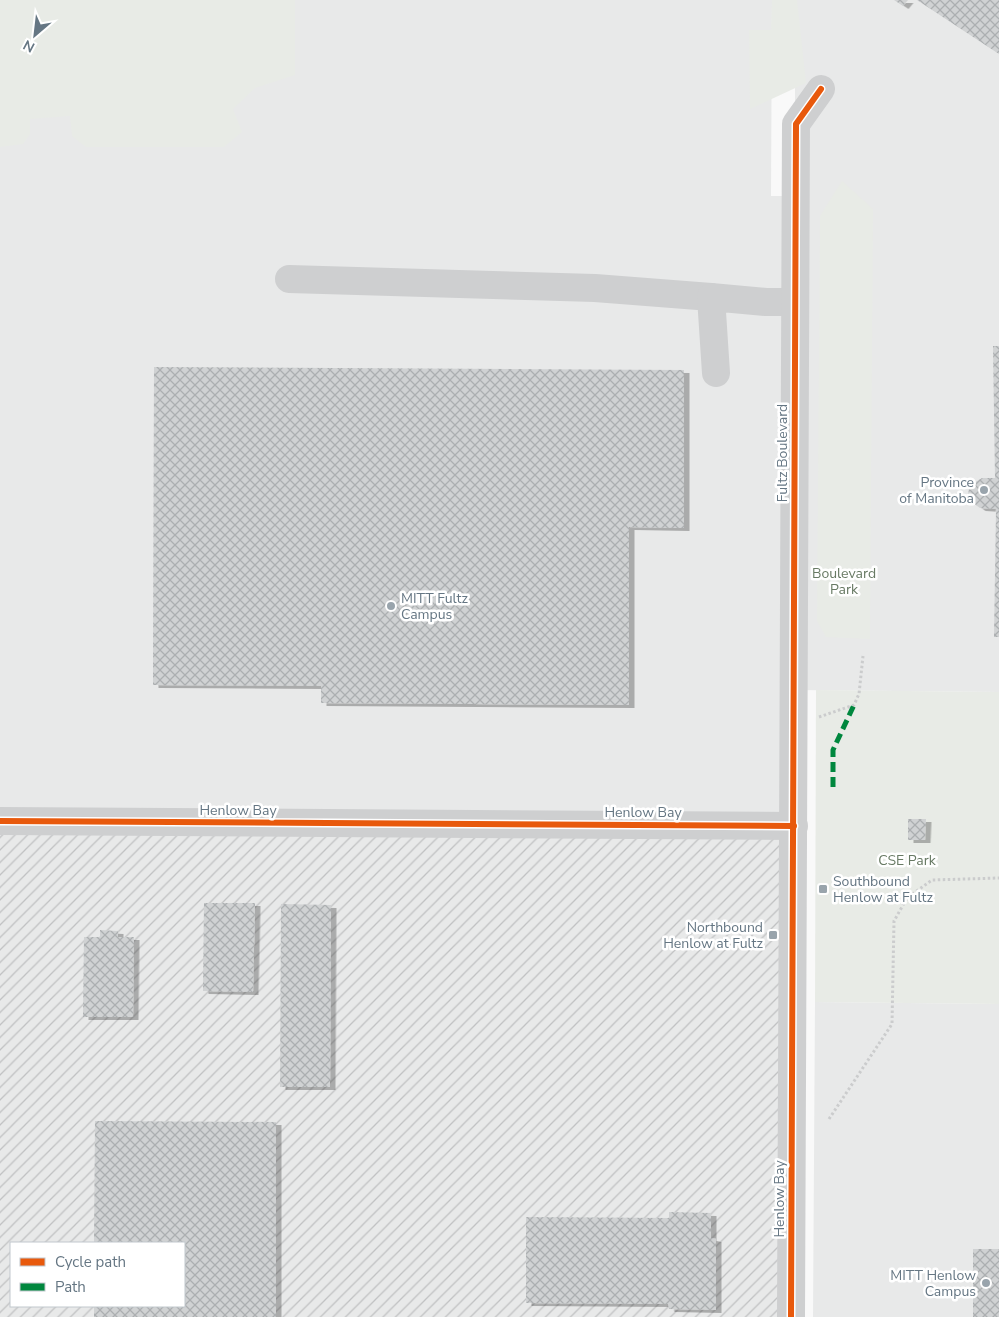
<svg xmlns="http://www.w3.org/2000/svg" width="999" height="1317" font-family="'Nunito Sans',sans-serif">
<defs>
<pattern id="industrial-furrows" width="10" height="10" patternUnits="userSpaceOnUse" patternTransform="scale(1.25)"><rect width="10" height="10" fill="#e8e9e9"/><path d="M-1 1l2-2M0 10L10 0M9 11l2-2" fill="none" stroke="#c0c1c2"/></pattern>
<pattern id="building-cross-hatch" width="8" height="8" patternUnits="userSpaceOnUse" patternTransform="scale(1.25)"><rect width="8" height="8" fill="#d0d2d3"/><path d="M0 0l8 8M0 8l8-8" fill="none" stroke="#acafb1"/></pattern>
<filter id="shadow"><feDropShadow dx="5.5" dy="3" stdDeviation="0" flood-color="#0004"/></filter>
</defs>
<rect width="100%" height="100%" fill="#f9f9f9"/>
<!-- built -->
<g fill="#e8e9e9">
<polygon points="0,0 772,0 771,196 795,196 795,0 999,0 999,692 794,690 794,826 0,821"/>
<polygon points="815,1002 999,1004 999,1317 813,1317"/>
</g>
<!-- industrial -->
<path fill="url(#industrial-furrows)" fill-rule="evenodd" d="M0 821 794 826 791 1317H0ZM11 1243H184V1306H11Z"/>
<!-- green -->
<g fill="#e8ebe6">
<polygon points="0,0 295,0 295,75 255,88 233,109 242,132 224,147 86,147 72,136 70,116 30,119 30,134 23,144 0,147"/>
<polygon points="772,0 797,0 806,83 750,109 749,30 771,30"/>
<polygon points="842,181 873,209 870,639 826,637 817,621 820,216"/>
<polygon points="816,690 999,692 999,1004 815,1002"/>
</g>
<!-- building -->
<g fill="url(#building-cross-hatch)" filter="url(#shadow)">
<polygon points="894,0 908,0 903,6"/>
<polygon points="917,0 999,0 999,54"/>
<polygon points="993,346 999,346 999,637 994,637 996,509 980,508 968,499 969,486 982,478 995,478"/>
<polygon points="154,367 684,370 684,528 629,527 629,705 321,703 321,686 153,685"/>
<polygon points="908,819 926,819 925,840 908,840"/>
<polygon points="204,903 255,903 253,992 203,991"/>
<polygon points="281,904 331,905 330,1087 280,1087"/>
<polygon points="100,930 118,931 118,937 134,937 133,1017 83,1017 84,937 100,937"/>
<polygon points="95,1121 276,1122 276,1317 94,1317 94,1306 184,1306 184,1243 94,1243"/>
<polygon points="669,1212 711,1213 711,1238 716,1239 716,1310 669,1309 668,1304 526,1303 526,1217 669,1218"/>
<rect x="973" y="1249" width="26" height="68"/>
</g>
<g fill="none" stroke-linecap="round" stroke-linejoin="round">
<!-- path -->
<g stroke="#cbcccd" stroke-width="3" stroke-dasharray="2.5 2.5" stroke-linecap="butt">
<polyline points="819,717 854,705 859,694 863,656"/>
<polyline points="829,1119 892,1024 894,921 907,898 932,880 999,878"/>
</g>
<!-- minor -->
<g stroke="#cecfd0" stroke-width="28">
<polyline points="289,279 595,288 711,297"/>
<polyline points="716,373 711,297 766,302 795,302"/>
<polyline points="0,821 794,826"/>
<polyline points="791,1317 796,124 821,89"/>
</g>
<!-- quiet -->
<polyline stroke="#00873e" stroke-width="5" stroke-dasharray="10 5" stroke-linecap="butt" points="833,787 833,750 854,705"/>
<defs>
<g id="cycleway">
<polyline points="0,821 794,826"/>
<polyline points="791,1317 796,124 821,89"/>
</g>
</defs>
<!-- cycleway casing -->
<use href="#cycleway" stroke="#fff" stroke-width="9"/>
<!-- cycleway -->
<use href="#cycleway" stroke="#e8590c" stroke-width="6"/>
</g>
<!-- markers -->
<g fill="#99a4ac" stroke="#fff" stroke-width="2">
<circle cx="984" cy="490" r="5"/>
<circle cx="391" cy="606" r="5"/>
<rect x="818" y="884" width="10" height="10" rx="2.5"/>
<rect x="768" y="930" width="10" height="10" rx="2.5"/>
<circle cx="986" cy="1283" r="5"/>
</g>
<g text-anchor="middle" stroke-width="5" stroke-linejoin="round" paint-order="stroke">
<!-- street labels -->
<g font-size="14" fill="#657683" stroke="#fff">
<text transform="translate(782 453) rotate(-90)" y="5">Fultz Boulevard</text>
<text x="238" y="815">Henlow Bay</text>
<text x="643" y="817">Henlow Bay</text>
<text transform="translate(779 1199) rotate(-90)" y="5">Henlow Bay</text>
</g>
<!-- poi labels -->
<g font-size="14" fill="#657683" stroke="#fff" text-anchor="end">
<text x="974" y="487">Province<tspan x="974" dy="16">of Manitoba</tspan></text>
<text x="401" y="603" text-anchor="start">MITT Fultz<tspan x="401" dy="16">Campus</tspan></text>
<text x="833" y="886" text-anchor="start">Southbound<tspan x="833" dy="16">Henlow at Fultz</tspan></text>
<text x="763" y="932">Northbound<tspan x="763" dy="16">Henlow at Fultz</tspan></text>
<text x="976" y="1280">MITT Henlow<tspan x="976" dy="16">Campus</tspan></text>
</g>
<!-- park labels -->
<g font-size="14" fill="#687a64" stroke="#fff">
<text x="844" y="578">Boulevard<tspan x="844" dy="16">Park</tspan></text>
<text x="907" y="865">CSE Park</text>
</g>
</g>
<!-- legend -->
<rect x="10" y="1242" width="175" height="65" fill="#ffffff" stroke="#c1c8cd"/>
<rect x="20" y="1258" width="25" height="8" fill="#e8590c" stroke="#c1c8cd"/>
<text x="55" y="1267" font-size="15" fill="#657683">Cycle path</text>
<rect x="20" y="1283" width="25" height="8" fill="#00873e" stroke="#c1c8cd"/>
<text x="55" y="1292" font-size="15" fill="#657683">Path</text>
<!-- north arrow -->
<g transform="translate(35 35) rotate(208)" stroke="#ffffff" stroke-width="4" paint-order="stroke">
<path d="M0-4L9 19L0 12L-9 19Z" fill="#657683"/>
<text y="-8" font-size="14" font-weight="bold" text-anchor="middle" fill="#657683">N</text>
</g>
</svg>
